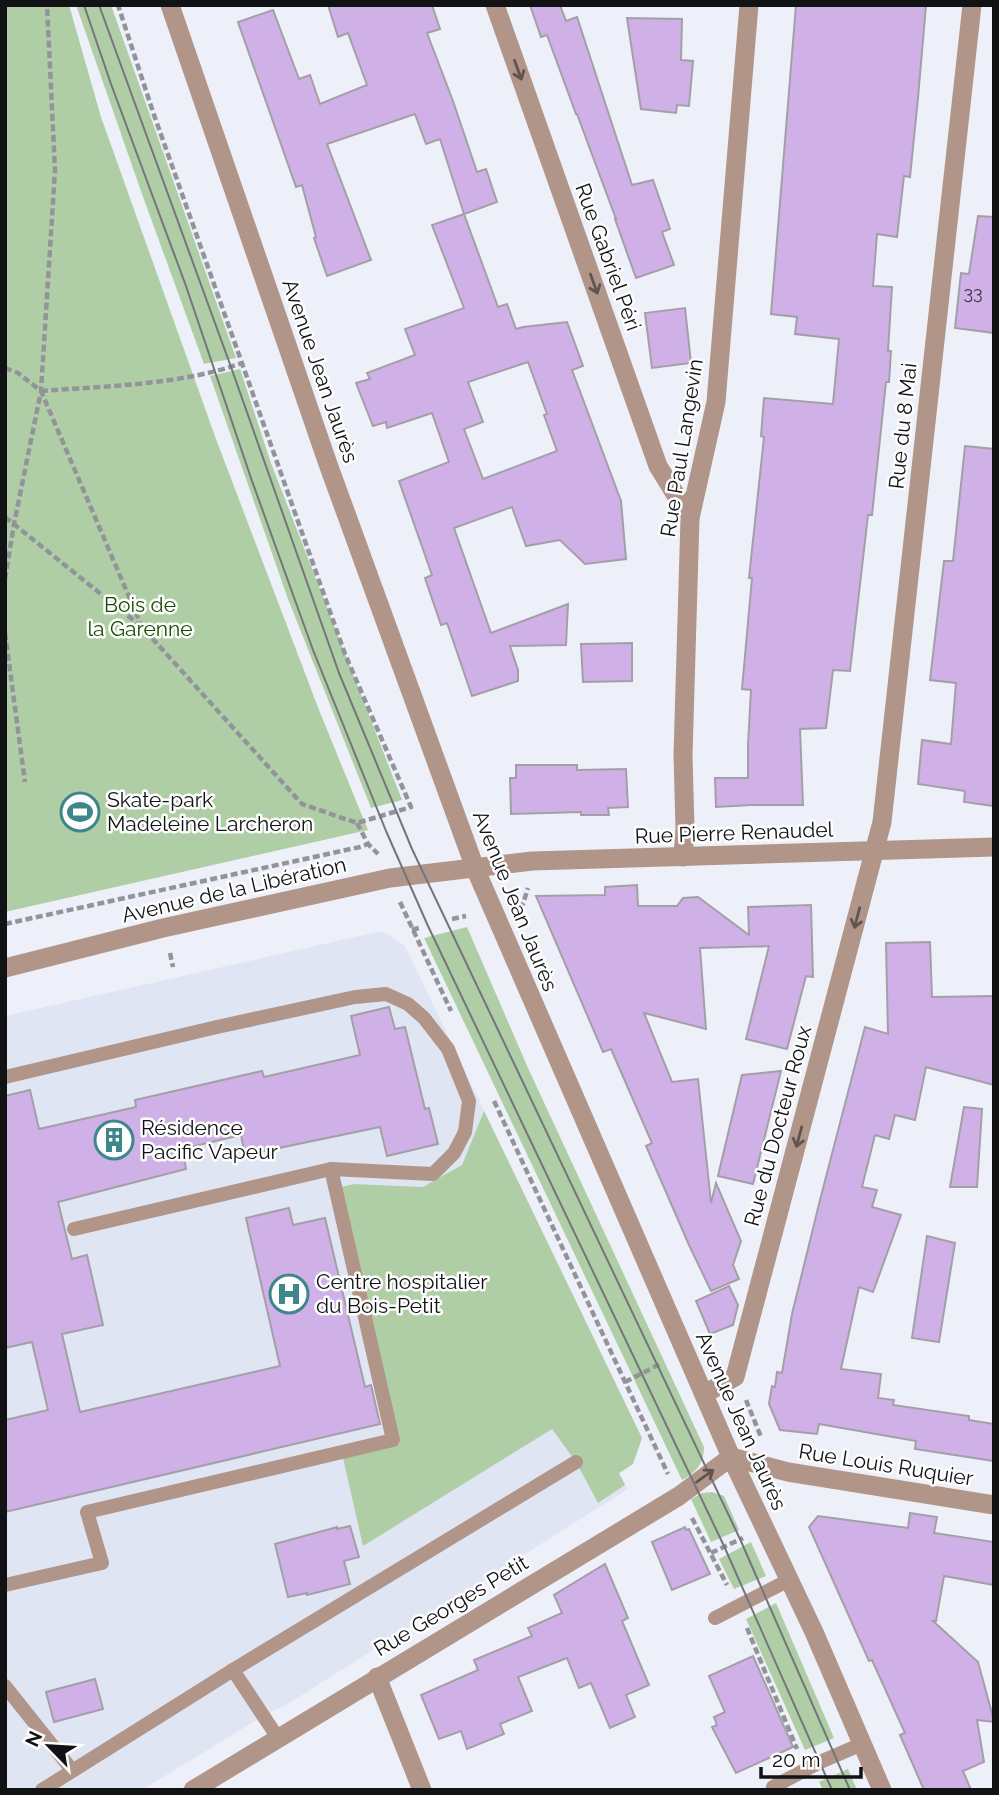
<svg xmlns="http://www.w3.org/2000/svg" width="999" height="1795" font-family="Raleway,sans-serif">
<rect width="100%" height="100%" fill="#edf0f9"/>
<!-- built -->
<polygon fill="#e0e5f4" points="382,931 405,946 642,1438 633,1464 619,1474 628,1489 286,1705 263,1716 142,1790 5,1790 5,1016"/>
<!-- green -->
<g fill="#b0cea6">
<polygon points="5,5 69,5 101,117 216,439 319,710 368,830 5,912"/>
<polygon points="76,5 111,5 236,358 204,364 142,194"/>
<polygon points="240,369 271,463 402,800 371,808 288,599 210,376"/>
<path d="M467 927 528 1068 704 1447C704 1463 696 1473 682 1480L424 938Z"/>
<polygon points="484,1111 642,1438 633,1464 619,1473 625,1485 598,1503 576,1462 552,1429 363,1546 343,1458 400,1443 341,1187 354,1184 423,1187 462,1165"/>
<polygon points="712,1492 724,1496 739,1530 711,1542 691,1499 702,1493"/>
<polygon points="751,1542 766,1576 734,1589 719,1559"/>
<polygon points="776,1603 834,1738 805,1750 746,1619"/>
<polygon points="848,1769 857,1790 823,1790 819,1782"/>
</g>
<!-- building -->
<g fill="#d0b1e7" stroke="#a49fa7" stroke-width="2" fill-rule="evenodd">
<path d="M328 5H432L440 29 427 33 453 101 477 172 486 169 497 202 464 214 498 307 507 304 516 329 523 327 567 322 583 366 572 370 621 501 626 559 585 564 560 540 526 546 512 507 454 528 491 633 568 604 566 645 510 646 518 670V681L472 696 447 623 441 625 425 578 432 575 399 481 449 462 432 413 387 428 386 422 373 426 356 383 370 379 367 373 415 355 405 329 464 308 432 225 464 214 440 139 426 144 415 114 327 144 371 260 327 276 314 238 316 237 302 185 296 187 238 22 273 10 299 79 310 75 320 104 367 85 348 33 338 37ZM528 362 547 414 544 415 557 451 483 479 464 429 483 422 468 382Z"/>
<polygon points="530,5 560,5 566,21 577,17 632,185 653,180 670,229 662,232 674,265 636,278 615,219 616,219 577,114 576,114 547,35 541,37"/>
<polygon points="796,5 926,5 918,98 910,177 904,176 897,237 877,234 873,286 892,287 888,351 891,351 889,382 886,382 872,515 868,515 850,671 833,670 826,728 800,729 803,805 752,805 716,807 715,778 748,778 748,745 751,690 742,689 752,578 749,578 764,437 761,436 764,398 833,404 839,339 795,334 797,317 771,314"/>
<polygon points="627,18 682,19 681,60 693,61 689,106 677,105 676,113 641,109"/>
<polygon points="978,216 994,217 994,333 955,328 961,273 969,274"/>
<polygon points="685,308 691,363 652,368 645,313"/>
<polygon points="965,446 994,449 994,806 964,802 965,791 918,784 922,740 951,744 956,683 930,680 944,561 953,561"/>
<polygon points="632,643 632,681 583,682 581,644"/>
<polygon points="516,765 577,765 577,770 626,769 628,807 608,808 609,815 581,815 581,812 511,814 510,778 516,778"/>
<polygon points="637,885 638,906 677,906 683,898 698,897 749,935 748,907 811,905 813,977 806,976 787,1049 746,1039 769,946 700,948 706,1029 644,1013 672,1082 698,1079 711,1203 716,1183 741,1241 733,1265 739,1279 711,1291 689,1245 646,1146 652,1143 611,1049 603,1052 536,896 605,895 605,887"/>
<polygon points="930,942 932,997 994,996 994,1085 926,1067 915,1120 895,1115 889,1139 875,1135 862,1187 877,1190 872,1207 901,1215 873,1292 859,1287 841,1369 881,1374 878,1398 894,1400 893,1405 969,1416 969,1420 994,1424 994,1461 915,1449 916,1441 819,1424 817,1434 780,1430 769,1404 772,1386 775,1387 777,1372 782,1373 792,1314 820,1200 865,1027 888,1034 886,943"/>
<polygon points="389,1007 395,1029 405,1027 425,1109 429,1108 438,1144 387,1156 380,1127 245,1155 241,1135 182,1149 186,1169 58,1202 72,1259 87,1255 103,1325 62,1334 80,1412 280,1366 246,1218 289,1208 293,1225 325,1218 365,1387 371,1385 380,1424 5,1512 5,1420 48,1410 32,1342 5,1348 5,1096 30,1090 39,1129 136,1107 135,1100 262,1071 264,1077 360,1055 351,1016"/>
<polygon points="781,1071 753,1184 718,1176 742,1075"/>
<polygon points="964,1107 982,1109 977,1187 950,1187"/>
<polygon points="927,1236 955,1243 939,1342 912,1338"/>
<polygon points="729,1286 738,1305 733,1325 710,1334 696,1301"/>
<polygon points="910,1513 937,1517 934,1533 994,1542 994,1585 944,1576 936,1621 933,1621 978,1662 994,1721 994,1722 977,1720 984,1762 963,1771 971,1790 924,1790 900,1735 905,1733 872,1660 869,1661 809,1527 818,1516 908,1528"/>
<polygon points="350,1526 359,1557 344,1561 350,1584 307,1595 307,1593 288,1597 275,1544 337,1527 337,1529"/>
<polygon points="685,1527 686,1530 689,1529 710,1574 672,1590 652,1542"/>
<polygon points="605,1564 628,1618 622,1621 649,1685 626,1695 635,1717 610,1728 591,1683 579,1688 567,1658 518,1677 532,1711 500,1724 504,1734 467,1749 461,1731 439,1739 421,1695 478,1670 474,1660 532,1636 528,1628 562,1613 554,1595"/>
<polygon points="753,1656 793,1747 736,1773 712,1727 717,1725 714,1717 725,1712 709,1676"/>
<polygon points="95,1679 103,1709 54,1722 46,1692"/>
</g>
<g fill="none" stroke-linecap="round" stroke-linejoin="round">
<!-- path -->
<g stroke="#92949a" stroke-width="4.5" stroke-dasharray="7 3.5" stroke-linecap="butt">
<polyline points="5,368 18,373 41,391 142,627 302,804 357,823 411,807 345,654 153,112 118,5"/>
<path d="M41 391C106 386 181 385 242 363"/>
<polyline points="5,517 142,627"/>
<polyline points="5,579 14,524 41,391 55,170 47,5"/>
<polyline points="5,633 25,782"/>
<polyline points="357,823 368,844 378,854"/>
<polyline points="400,902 451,1011"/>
<polyline points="517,905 523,904 528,888"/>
<polyline points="452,919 466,916"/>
<polyline points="5,924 360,847 368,844"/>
<polyline points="412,930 422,927"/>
<polyline points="170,953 173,967"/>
<polyline points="494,1101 668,1474"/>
<polyline points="625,1382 662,1363"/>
<polyline points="746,1400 761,1437"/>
<polyline points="692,1518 727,1585"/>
<polyline points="711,1553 743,1538"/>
<polyline points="747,1628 797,1749"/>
</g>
<!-- service -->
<g stroke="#b09588" stroke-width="14">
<polyline points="5,1077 217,1027 355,997 386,994 408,1004 424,1018 448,1049 469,1101 465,1132 454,1153 433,1174 331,1169 74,1229"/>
<polyline points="5,1585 102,1563 87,1512 393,1440 331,1169"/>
<polyline points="715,1618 789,1580"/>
<polyline points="233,1670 278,1738"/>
<polyline points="5,1686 72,1770"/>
<polyline points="773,1787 820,1762 862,1744"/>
<polyline points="42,1790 233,1670 576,1462"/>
</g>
<!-- minor -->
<g stroke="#b09588" stroke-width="19">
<polyline points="495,5 658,466 690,518"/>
<polyline points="683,857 685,829 683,755 690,518 716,402 749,5"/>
<polyline points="704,1394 735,1377 882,822 972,5"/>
<polyline points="377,1677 422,1790"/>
<polyline points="193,1790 679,1496 731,1457 788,1472 994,1505"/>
</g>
<!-- tertiary -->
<g stroke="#b09588" stroke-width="19">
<polyline points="170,5 328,464 475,868 731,1457 814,1632 882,1790"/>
<polyline points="5,968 163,928 390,878 532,861 994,847"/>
</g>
<!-- tram -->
<g stroke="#73757a" stroke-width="2">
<polyline points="84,5 111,84 186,286 252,481 313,650 386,831 428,926 724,1546 832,1790"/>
<polyline points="99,5 231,367 339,673 412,849 740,1539 850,1790"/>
</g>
</g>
<!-- one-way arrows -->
<defs><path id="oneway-shaft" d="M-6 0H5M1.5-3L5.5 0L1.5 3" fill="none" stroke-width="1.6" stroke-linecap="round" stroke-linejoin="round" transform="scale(1.75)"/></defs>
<g stroke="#60544e">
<use href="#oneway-shaft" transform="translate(518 70) rotate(70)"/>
<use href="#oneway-shaft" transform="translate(594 284) rotate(70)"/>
<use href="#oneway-shaft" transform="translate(857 918) rotate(105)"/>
<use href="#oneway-shaft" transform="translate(799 1137) rotate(105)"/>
<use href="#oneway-shaft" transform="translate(705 1476) rotate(-36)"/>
</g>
<!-- icons -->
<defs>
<symbol id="stadium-ring" viewBox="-11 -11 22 22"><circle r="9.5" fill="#fdfdfd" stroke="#3e868a" stroke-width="1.5"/><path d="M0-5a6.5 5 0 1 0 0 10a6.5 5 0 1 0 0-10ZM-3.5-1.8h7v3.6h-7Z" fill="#3e868a"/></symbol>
<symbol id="building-ring" viewBox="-11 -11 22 22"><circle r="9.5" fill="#fdfdfd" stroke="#3e868a" stroke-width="1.5"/><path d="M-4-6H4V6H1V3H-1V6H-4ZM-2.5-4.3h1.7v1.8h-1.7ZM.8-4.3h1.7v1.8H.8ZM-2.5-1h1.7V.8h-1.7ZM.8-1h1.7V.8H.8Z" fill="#3e868a"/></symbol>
<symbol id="hospital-ring" viewBox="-11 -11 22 22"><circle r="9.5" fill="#fdfdfd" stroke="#3e868a" stroke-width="1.5"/><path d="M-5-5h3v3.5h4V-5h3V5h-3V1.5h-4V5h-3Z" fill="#3e868a"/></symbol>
</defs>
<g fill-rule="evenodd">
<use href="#stadium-ring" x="58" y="790" width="44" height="44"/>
<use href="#building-ring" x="92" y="1118" width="44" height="44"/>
<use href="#hospital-ring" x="267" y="1272" width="44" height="44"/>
</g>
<g text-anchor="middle" stroke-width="5" stroke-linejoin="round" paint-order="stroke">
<!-- number labels -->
<g font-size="18" fill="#413a49">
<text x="973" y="299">33</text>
</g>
<!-- street labels -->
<g font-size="21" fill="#111214" stroke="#fdfdfd">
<text transform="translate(608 257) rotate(70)" y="7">Rue Gabriel Péri</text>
<text transform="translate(320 371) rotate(71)" y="7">Avenue Jean Jaurès</text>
<text transform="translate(903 426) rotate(-84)" y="7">Rue du 8 Mai</text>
<text transform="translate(682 448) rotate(-81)" y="7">Rue Paul Langevin</text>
<text transform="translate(734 833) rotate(-2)" y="7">Rue Pierre Renaudel</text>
<text transform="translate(234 890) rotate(-13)" y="7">Avenue de la Libération</text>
<text transform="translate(515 901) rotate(68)" y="7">Avenue Jean Jaurès</text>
<text transform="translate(778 1126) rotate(-75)" y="7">Rue du Docteur Roux</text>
<text transform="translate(741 1421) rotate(66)" y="7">Avenue Jean Jaurès</text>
<text transform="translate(886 1465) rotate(9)" y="7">Rue Louis Ruquier</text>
<text transform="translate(451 1606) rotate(-31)" y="7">Rue Georges Petit</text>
</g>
<!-- park labels -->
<g font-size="21" fill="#1a4b01" stroke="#fdfdfd">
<text x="140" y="612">Bois de<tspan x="140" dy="24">la Garenne</tspan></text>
</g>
<!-- poi labels -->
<g font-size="21" fill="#111214" stroke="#fdfdfd" text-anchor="start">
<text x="107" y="807">Skate-park<tspan x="107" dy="24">Madeleine Larcheron</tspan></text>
<text x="141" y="1135">Résidence<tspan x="141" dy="24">Pacific Vapeur</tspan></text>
<text x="316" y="1289">Centre hospitalier<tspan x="316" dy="24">du Bois-Petit</tspan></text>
</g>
</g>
<!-- border -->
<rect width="999" height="1795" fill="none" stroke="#111214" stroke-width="14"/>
<!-- north arrow -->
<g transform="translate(49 1746) rotate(295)" stroke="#fdfdfd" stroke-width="5" paint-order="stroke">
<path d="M0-5L12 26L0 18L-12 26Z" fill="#111214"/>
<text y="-10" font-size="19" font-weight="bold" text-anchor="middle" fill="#111214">N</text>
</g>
<!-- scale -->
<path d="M761 1767v10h100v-10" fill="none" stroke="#111214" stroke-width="3.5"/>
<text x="772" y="1767" font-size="21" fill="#111214" stroke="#fdfdfd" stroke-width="5" paint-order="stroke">20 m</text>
</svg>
